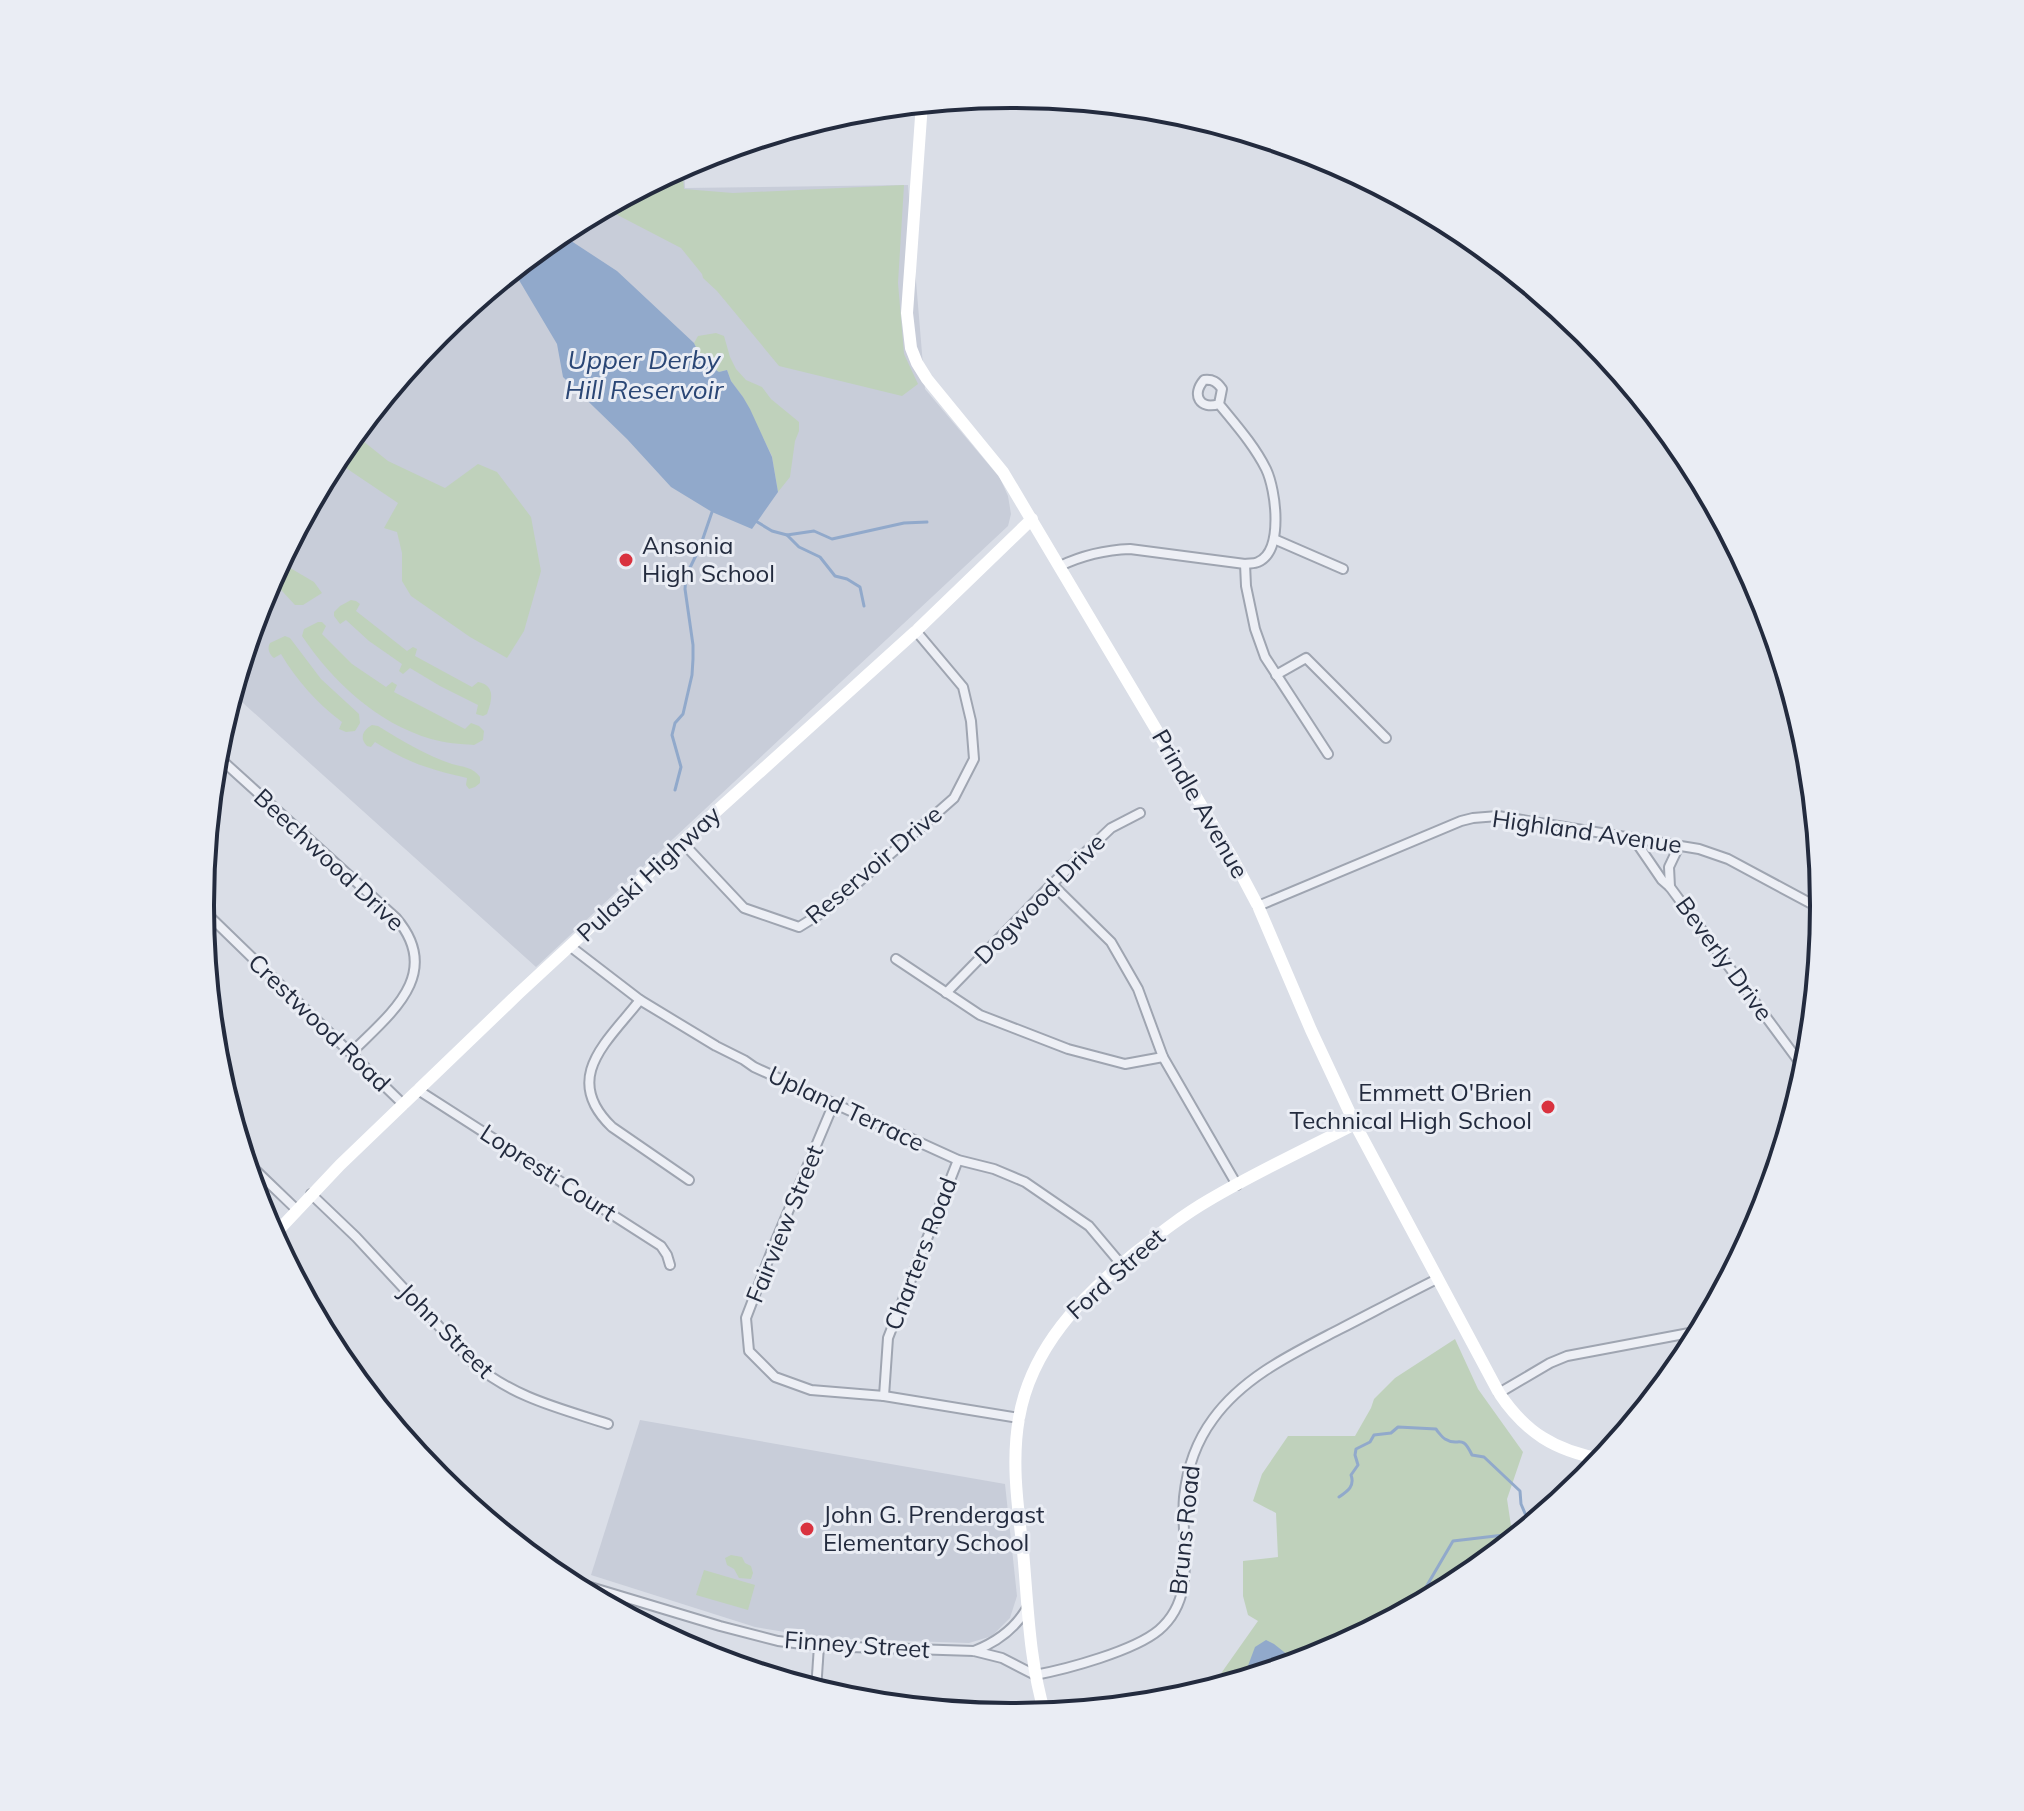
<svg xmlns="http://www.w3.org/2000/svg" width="2024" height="1811" font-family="Mulish,sans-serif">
<rect width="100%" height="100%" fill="#dadee7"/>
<!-- built -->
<g fill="#c8cdd9">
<polygon points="684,165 685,188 908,185 925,389 1000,478 1008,496 1011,514 1008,526 536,967 232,693 262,595 338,454 439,331 562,231"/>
<polygon points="640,1420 1005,1484 1017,1596 1010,1618 992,1636 969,1643 821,1638 755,1627 591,1575"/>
</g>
<!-- green -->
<g fill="#bfd1bb">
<polygon points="682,166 684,189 733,193 904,185 898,283 904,354 918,384 902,396 779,366 717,291 703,278 702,274 681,248 604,208"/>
<polygon points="716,333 724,336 730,357 736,369 746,380 762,387 771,399 799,422 799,431 795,441 790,477 778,492 772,456 743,397 731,381 727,370 719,372 703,362 694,343 698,336"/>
<polygon points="360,427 363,441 388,461 445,488 478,464 497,472 531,517 541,571 524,631 507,658 470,637 411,596 402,581 402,553 397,532 384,528 398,503 343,466 350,454 343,450 341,453 340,452"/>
<polygon points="280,562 314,582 322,593 303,605 295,605 271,579"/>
<path d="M351 600 356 601 360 604 356 611 407 651 413 647 417 649 415 656 472 687 478 682C496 685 492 701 487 714L483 716 476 714 478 705 440 686 410 668 403 674 399 671 402 664 369 641 346 620 340 624 334 616V612L340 606Z"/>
<path d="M318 622H322L326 626 322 634 352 664 386 687 392 682 397 685 394 692 465 729 471 723 479 726 484 731 483 740 474 745C460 744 445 743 431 739 377 723 333 682 302 636L304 629Z"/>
<path d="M285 636 290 638 321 679 359 714 360 723 355 731 346 732 339 729 342 722C317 703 297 681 281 654L274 658C269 654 267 648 270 643Z"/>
<path d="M372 725 378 726C402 741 426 755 452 764 463 767 473 767 480 777V783L475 787 469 789 466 785 467 778C428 769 409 763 375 742L371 747 367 746C359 738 363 730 372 725Z"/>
<polygon points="1455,1339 1478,1389 1523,1452 1507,1499 1513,1539 1462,1580 1322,1655 1210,1689 1258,1621 1248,1615 1243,1596 1243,1561 1278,1557 1276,1513 1253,1501 1262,1474 1288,1436 1355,1436 1371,1408 1374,1399 1395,1378"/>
<polygon points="731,1555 742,1557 745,1563 751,1566 753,1573 751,1579 739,1578 734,1569 727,1565 725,1558"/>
<polygon points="704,1570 755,1585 748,1610 696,1595"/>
</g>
<!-- water -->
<g fill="#91a9cb">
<polygon points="559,233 617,271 694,343 703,362 719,372 727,370 731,381 743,397 750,409 772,457 778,492 752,529 712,512 671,487 627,439 563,377 557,344 513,270"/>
<polygon points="1266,1640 1274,1644 1298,1663 1243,1679 1255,1647"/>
</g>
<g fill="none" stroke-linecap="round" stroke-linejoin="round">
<!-- stream -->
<g stroke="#91a9cb" stroke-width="3">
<polyline points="754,520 772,531 787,535 799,547 820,557 835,576 847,579 860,587 864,606"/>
<polyline points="787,535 814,531 832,539 904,523 927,522"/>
<polyline points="675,790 681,767 672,735 675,723 683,714 692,675 693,659 693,645 685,589 686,576 700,547 712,512"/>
<path d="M1339 1497C1348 1491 1355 1486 1351 1475L1358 1465 1355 1455 1356 1449 1370 1442 1374 1435 1391 1433 1398 1427 1436 1429C1437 1431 1443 1438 1445 1439 1459 1448 1461 1432 1472 1455L1484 1457 1520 1491 1521 1504 1530 1525"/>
<polyline points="1404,1612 1419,1599 1453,1541 1521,1533"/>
</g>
<defs>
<g id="street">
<polyline points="1274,539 1343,569"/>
<polyline points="1245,564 1246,586 1255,629 1265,657 1328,754"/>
<path d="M1060 566C1083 555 1104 550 1130 549L1245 564C1249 563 1254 564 1258 562 1284 551 1276 490 1266 469 1254 445 1236 425 1219 404L1222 389C1217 382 1213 379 1204 380 1191 395 1200 410 1219 404"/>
<polyline points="1276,675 1306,658 1386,738"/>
<path d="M215 754 396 918C444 974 390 1014 351 1053"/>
<polyline points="1634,839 1662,880 1670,887 1806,1071"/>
<polyline points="682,842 744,908 799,927 828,909 954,798 974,759 971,721 963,687 916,631"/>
<polyline points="1052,884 1111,942 1138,989 1163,1057 1237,1185"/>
<polyline points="1670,887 1669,867 1679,846"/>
<polyline points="1258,906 1461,821 1473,818 1498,816 1699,849 1728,859 1823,910"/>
<polyline points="201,908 403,1104"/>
<polyline points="571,947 640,1000 716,1046 744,1060 754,1067 958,1160 994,1169 1025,1182 1089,1226 1121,1264"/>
<polyline points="896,959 980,1015 1068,1049 1125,1064 1163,1057"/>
<polyline points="946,993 1052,884 1111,828 1140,813"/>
<path d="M640 1000C607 1042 561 1078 612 1127L689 1180"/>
<polyline points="418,1090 661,1246 667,1255 670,1265"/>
<polyline points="834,1103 774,1245 746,1318 749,1351 775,1377 811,1390 884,1396 1019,1418"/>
<polyline points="246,1161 296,1209"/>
<path d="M311 1194 356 1237 474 1364C515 1398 559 1408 608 1424"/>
<polyline points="1499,1393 1550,1363 1567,1356 1700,1331"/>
<polyline points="884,1396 888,1338 958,1160"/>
<path d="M557 1577 720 1626 778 1641 819 1646 974 1651 1002 1658 1035 1675C1067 1669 1134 1651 1159 1630 1199 1596 1180 1541 1184 1497 1187 1469 1196 1442 1213 1419 1244 1376 1294 1353 1340 1329 1373 1312 1405 1295 1437 1279"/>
<path d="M974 1651C997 1642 1015 1629 1027 1608"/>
<polyline points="816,1690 819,1646"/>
</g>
</defs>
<!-- street casing -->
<use href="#street" stroke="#9fa5b1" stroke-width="12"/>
<!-- street -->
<use href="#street" stroke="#edeff5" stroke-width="8"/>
<!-- secondary -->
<g stroke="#fff" stroke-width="12">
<path d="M922 103 907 313 911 348 917 363 927 379 1003 472 1232 857 1258 906 1311 1030 1355 1124 1499 1393C1525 1432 1555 1451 1602 1459"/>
<polyline points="273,1236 340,1165 519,993 679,845 916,631 1032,519"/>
<path d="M1045 1714C1029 1661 1028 1606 1023 1551 1018 1508 1011 1462 1019 1418 1031 1348 1082 1296 1135 1253 1159 1234 1183 1215 1209 1200 1256 1172 1306 1149 1355 1124"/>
</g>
</g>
<!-- markers -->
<g fill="#d9323f" stroke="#eaedf4" stroke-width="3">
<circle cx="626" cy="560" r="8"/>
<circle cx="1548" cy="1107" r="8"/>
<circle cx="807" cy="1529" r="8"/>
</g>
<g text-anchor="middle" stroke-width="6" stroke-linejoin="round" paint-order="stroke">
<!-- poi labels -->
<g font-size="24" fill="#232b3e" stroke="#eaedf4" text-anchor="start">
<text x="642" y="554">Ansonia<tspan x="642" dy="28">High School</tspan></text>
<text x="1532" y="1101" text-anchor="end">Emmett O'Brien<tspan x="1532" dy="28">Technical High School</tspan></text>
<text x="823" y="1523">John G. Prendergast<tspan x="823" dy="28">Elementary School</tspan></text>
</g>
<!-- street labels -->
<g font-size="24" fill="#232b3e" stroke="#eaedf4">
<text transform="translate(1200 804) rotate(60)" y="8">Prindle Avenue</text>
<text transform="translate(1587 832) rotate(8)" y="8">Highland Avenue</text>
<text transform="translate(329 860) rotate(43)" y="8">Beechwood Drive</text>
<text transform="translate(874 865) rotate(-40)" y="8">Reservoir Drive</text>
<text transform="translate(649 874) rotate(-43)" y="8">Pulaski Highway</text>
<text transform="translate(1040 899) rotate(-45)" y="8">Dogwood Drive</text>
<text transform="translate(1724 959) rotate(54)" y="8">Beverly Drive</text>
<text transform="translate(319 1023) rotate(44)" y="8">Crestwood Road</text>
<text transform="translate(846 1109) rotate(25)" y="8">Upland Terrace</text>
<text transform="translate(548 1173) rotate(33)" y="8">Lopresti Court</text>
<text transform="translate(785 1224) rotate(-68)" y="8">Fairview Street</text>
<text transform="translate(921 1254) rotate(-69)" y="8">Charters Road</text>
<text transform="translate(1116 1274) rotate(-42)" y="8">Ford Street</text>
<text transform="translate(446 1331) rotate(45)" y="8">John Street</text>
<text transform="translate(1185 1530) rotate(-84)" y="8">Bruns Road</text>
<text transform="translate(857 1645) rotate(4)" y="8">Finney Street</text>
</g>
<!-- water labels -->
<g font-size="26" font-style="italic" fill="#2a4675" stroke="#eaedf4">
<text x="644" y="369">Upper Derby<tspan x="644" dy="30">Hill Reservoir</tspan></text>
</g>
</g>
<!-- crop -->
<path d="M0 0H2024V1811H0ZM1011 108H1013A797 797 0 0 1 1810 905V906A797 797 0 0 1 1013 1703H1011A797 797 0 0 1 214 906V905A797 797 0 0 1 1011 108Z" fill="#eaedf4" fill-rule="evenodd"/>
<path fill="none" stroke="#232b3e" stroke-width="4" d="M1011 108H1013A797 797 0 0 1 1810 905V906A797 797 0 0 1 1013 1703H1011A797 797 0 0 1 214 906V905A797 797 0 0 1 1011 108Z"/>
</svg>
